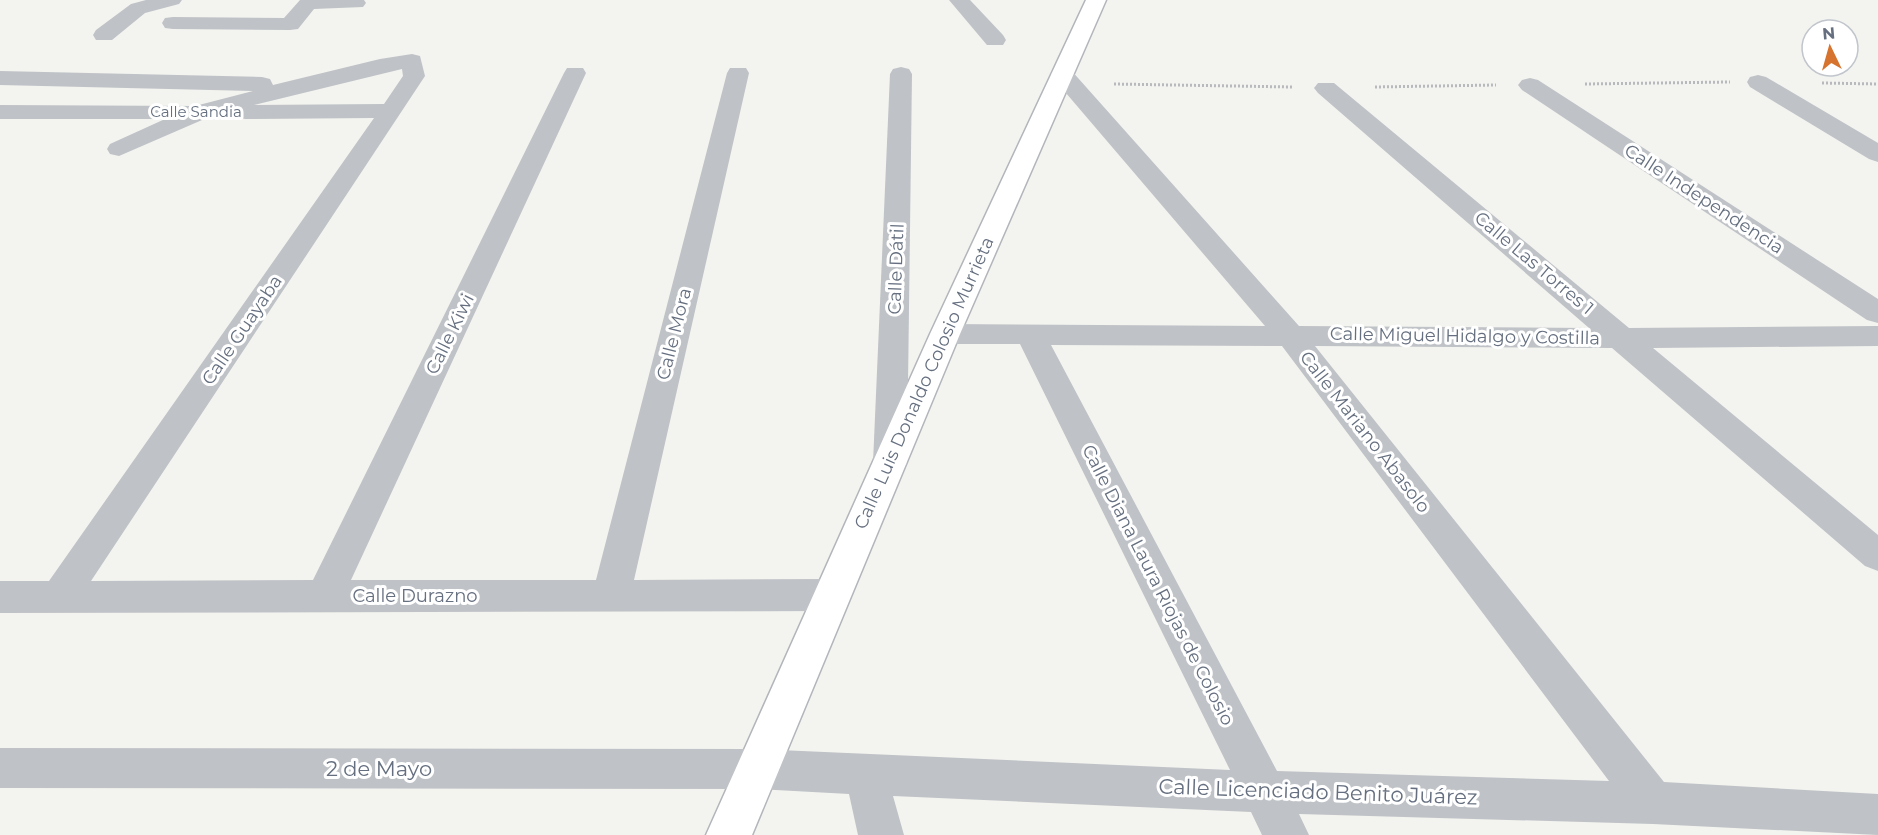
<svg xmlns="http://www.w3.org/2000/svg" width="1878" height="835" font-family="Montserrat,sans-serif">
<rect width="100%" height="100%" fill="#f3f4f0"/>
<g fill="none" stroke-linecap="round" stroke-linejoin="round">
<defs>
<polygon id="secondary" points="1086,0 1106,0 960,334 752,835 706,835 930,334"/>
</defs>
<!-- secondary casing -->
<use href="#secondary" stroke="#b2b5ba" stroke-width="3"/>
<!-- path -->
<g stroke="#b7b9bc" stroke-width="3" stroke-dasharray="2 2" stroke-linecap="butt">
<polyline points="1822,83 1878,84"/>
<polyline points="1114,84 1292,87"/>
<polyline points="1585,84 1730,82"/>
<polyline points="1375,87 1496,85"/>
</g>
<!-- street -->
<g fill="#bfc2c6" fill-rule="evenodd">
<polygon points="146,0 182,0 179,4 145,13 112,40 96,40 93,35 96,30 131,4"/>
<polygon points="300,0 364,0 366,3 363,7 314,9 298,29 290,30 173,29 165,28 162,23 165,18 173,17 284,18"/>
<polygon points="949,0 970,0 1003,35 1006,40 1003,45 987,45"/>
<path d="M412 54 420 56 425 76 91 581 313 580 564 73 567 68H583L586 73 351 580H596L727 73 730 68H746L749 73 634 580 830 579 844 584 849 595 844 606 830 611 0 613V581H49L374 118 245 119 237 117 234 110 209 117 119 156 110 154 107 149 110 144 165 119H0V105L195 106 253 91 0 85V71L262 77 270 79 273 85 380 59ZM402 69 403 76 384 104 254 105Z"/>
<polygon points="901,67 909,69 912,74 907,463 902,472 890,476 878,472 873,463 890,74 893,69"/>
<path d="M1062 67 1070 69 1299 326 1589 328 1318 93 1314 88 1318 83H1334L1629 328 1878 326V346L1653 348 1878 535V571L1865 566 1612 348 1315 346 1664 782 1878 794V835L1653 824 1299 814 1309 835H1262L1251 812 893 796 904 835H858L849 794 758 789 0 788V748L758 749 1230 770 1020 344H945L934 341 930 334 934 327 945 324 1265 326 1054 79 1051 74 1054 69ZM1051 345 1282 346 1609 781 1277 771Z"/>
<polygon points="1758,75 1766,77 1878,143 1878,162 1869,159 1750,87 1747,82 1750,77"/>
<polygon points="1530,78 1538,80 1878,299 1878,323 1867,320 1522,90 1518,85 1522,80"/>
</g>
<!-- secondary -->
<use href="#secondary" fill="#fff" fill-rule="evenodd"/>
</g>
<g text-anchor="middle" stroke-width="6" stroke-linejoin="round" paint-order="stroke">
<!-- far-street labels -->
<g font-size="15" fill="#656f7f" stroke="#fff">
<text x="196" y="117">Calle Sandia</text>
</g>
<!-- street labels -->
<g font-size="18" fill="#656f7f" stroke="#fff">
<text transform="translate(1704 199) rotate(33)" y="6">Calle Independencia</text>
<text transform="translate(1534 263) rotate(40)" y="6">Calle Las Torres 1</text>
<text transform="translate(896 269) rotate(-88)" y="6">Calle Dátil</text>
<text transform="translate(242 330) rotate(-56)" y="6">Calle Guayaba</text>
<text transform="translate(450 334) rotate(-64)" y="6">Calle Kiwi</text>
<text transform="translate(674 334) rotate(-76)" y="6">Calle Mora</text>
<text transform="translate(1465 336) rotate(1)" y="6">Calle Miguel Hidalgo y Costilla</text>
<text transform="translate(924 383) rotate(-66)" y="6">Calle Luis Donaldo Colosio Murrieta</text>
<text transform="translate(1365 432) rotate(52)" y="6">Calle Mariano Abasolo</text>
<text transform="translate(1158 585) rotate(63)" y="6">Calle Diana Laura Riojas de Colosio</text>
<text x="415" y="602">Calle Durazno</text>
</g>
<!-- near-street labels -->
<g font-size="21" fill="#656f7f" stroke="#fff">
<text x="379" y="776">2 de Mayo</text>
<text transform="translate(1318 792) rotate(2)" y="7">Calle Licenciado Benito Juárez</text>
</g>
</g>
<!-- north arrow -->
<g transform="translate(1830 48) rotate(355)"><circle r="28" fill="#ffffff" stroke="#c1c5cc" stroke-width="1.5"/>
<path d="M0-4.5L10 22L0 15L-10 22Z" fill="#d6742f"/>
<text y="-9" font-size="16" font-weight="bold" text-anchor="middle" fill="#656f7f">N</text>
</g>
</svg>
